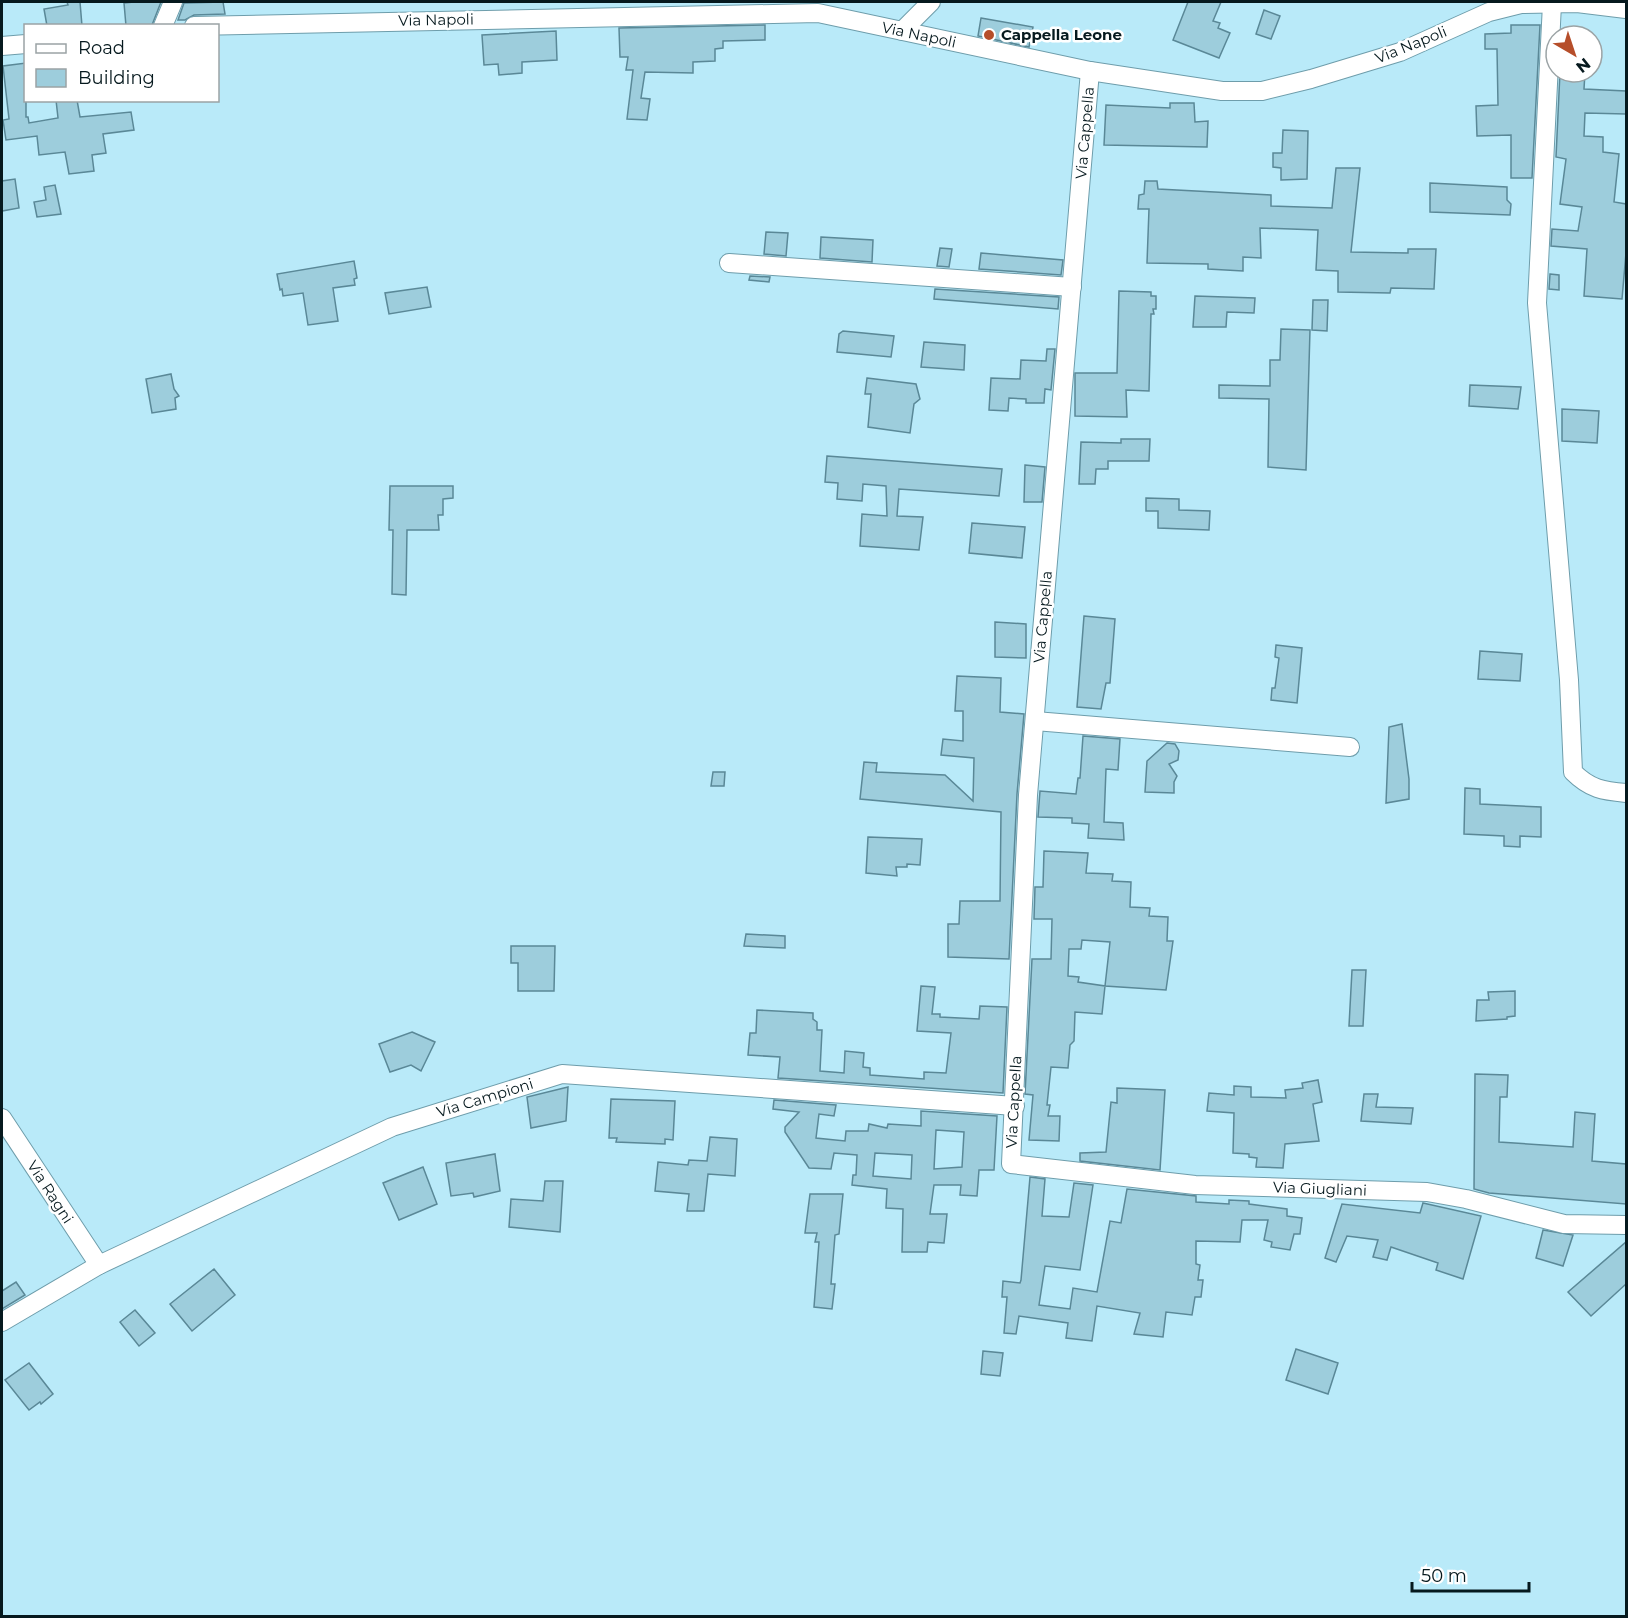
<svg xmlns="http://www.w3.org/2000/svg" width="1628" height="1618" font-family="Montserrat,sans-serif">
<rect width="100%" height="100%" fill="#b9eaf9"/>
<!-- building -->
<g fill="#9dcddc" stroke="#5a8897" stroke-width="1.5" fill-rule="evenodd">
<polygon points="67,2 80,2 82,26 47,26 44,9 68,5"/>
<polygon points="134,2 161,2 152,25 126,26 124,3"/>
<polygon points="223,2 225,14 194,15 185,20 178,20 184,3"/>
<polygon points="1188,2 1221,2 1213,21 1220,23 1218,28 1230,33 1219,58 1173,40"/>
<polygon points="1264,10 1280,16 1271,39 1256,34"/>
<polygon points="981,18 1033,27 1029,47 978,36"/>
<polygon points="765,25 765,40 723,41 723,48 715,49 715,61 693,62 693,73 645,72 641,98 650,99 647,120 627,119 633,70 626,70 628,57 620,57 619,28"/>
<polygon points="1511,25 1540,25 1532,178 1511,178 1511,135 1477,136 1476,106 1498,105 1497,49 1485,49 1485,34 1511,33"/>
<polygon points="556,31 557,60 522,62 522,73 499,75 498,64 484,65 482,35"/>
<polygon points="26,63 26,117 28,117 29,123 58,118 56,100 77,100 80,117 131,112 134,130 103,134 106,153 92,155 94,171 69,174 65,152 39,155 37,136 6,140 3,120 9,119 3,66"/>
<polygon points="1560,72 1585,72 1584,89 1626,91 1626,114 1585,113 1584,136 1603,137 1603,152 1619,154 1614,202 1626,204 1626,253 1622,299 1584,296 1587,249 1551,246 1552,229 1578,231 1582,207 1560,204 1566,159 1556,157"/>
<polygon points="1170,103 1194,103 1195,122 1208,121 1207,147 1104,145 1106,105 1170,108"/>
<polygon points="1283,130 1308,131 1307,179 1281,180 1281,168 1273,167 1273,153 1282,153"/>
<polygon points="1336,168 1360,168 1351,252 1408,253 1408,249 1436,249 1434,289 1391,288 1390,293 1338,292 1338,271 1316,270 1318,230 1260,228 1261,258 1243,257 1243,271 1208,269 1208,264 1147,263 1149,209 1138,209 1139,195 1144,194 1145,181 1157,181 1158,189 1271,195 1271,206 1332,208"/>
<polygon points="15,179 19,208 2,211 2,181"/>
<polygon points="1430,183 1507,187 1507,200 1511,204 1510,215 1430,212"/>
<polygon points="55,185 61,214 37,217 34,202 46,200 44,187"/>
<polygon points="766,232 788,233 786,256 764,254"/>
<polygon points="821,237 873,240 872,262 820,258"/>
<polygon points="940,248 952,249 949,267 937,266"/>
<polygon points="981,253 1063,260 1061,275 979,269"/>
<polygon points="354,261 357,278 354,279 355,285 333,288 338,321 308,325 303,293 283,296 282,289 280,290 277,274"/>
<polygon points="1550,274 1559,275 1559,290 1549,289"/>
<polygon points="750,276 770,277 769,282 749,280"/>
<polygon points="427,287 431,307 389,314 385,293"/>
<polygon points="935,289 1059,297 1058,309 934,299"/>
<polygon points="1119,291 1151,292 1151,296 1156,296 1156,309 1153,309 1154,314 1151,314 1149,391 1126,390 1127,417 1075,416 1075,373 1117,373"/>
<polygon points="1195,296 1255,298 1254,313 1227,312 1226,327 1193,327"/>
<polygon points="1313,300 1328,300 1327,331 1312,330"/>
<polygon points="1281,329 1310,330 1306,470 1268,467 1269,399 1219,398 1219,385 1270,386 1270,360 1280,360"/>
<polygon points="843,331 894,336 891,357 837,352 839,334"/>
<polygon points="924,342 965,345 964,370 921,367"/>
<polygon points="1047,349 1055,349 1051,390 1045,389 1044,403 1026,403 1026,399 1009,398 1008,411 989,410 991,378 1020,379 1021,360 1046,361"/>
<polygon points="171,374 174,389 179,396 175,398 176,409 152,413 146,379"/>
<polygon points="867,378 916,384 920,399 914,404 910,433 868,427 871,394 865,394"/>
<polygon points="1470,385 1521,387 1518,409 1469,406"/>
<polygon points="1562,409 1599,411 1597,443 1562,441"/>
<polygon points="1121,439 1150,439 1149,461 1108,461 1108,469 1096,469 1095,484 1079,484 1081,442 1121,443"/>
<polygon points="827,456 1002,469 999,496 899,489 897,516 923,517 919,550 860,546 862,514 887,516 886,486 863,484 862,501 837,499 838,483 825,482"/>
<polygon points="1025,465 1045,467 1042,502 1024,502"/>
<polygon points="390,486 453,486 453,498 443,499 443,515 438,515 439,530 407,530 406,595 392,594 393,530 389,530"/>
<polygon points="1146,498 1179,499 1179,510 1210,511 1209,530 1158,528 1158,511 1146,511"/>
<polygon points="972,523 1025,527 1022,558 969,553"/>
<polygon points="1084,616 1115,619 1110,683 1106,683 1101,709 1077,707"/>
<polygon points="995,622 1026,624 1026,658 995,657"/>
<polygon points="1276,645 1302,648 1297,703 1271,700 1272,688 1275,688 1279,658 1275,657"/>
<polygon points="1480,651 1522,654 1520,681 1478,679"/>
<polygon points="957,676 1001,678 1000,712 1024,714 1017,794 1009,959 948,957 948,924 959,924 960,901 1000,901 1001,812 860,799 864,762 877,763 876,772 945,775 973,801 974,758 941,755 943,739 963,741 963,711 955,711"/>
<polygon points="1402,724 1409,779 1409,799 1386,803 1389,727"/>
<polygon points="1083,736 1120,739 1118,770 1106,769 1104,822 1123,823 1124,840 1088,838 1089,824 1072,823 1072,818 1038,817 1040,791 1076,794 1078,778 1080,778"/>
<polygon points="1167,743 1175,744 1179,751 1178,760 1169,764 1177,776 1174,782 1174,793 1145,792 1147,761"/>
<polygon points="713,772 725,772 724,786 711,786"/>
<polygon points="1465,788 1480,789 1480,804 1541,807 1541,837 1520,836 1520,847 1504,846 1504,836 1464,834"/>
<polygon points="868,837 922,839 920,865 907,864 907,867 896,867 897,876 866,873"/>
<polygon points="1044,851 1088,853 1086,873 1113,874 1112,881 1131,882 1130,907 1150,908 1149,916 1168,917 1167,941 1173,941 1166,990 1105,986 1110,942 1082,940 1081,949 1069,949 1068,976 1079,977 1078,982 1105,986 1102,1014 1075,1012 1074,1041 1070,1045 1068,1068 1051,1067 1047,1105 1050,1105 1048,1116 1060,1116 1059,1141 1029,1140 1033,1095 1025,1094 1032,959 1051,959 1052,919 1034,919 1035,887 1043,887"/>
<polygon points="746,934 785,936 785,948 744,946"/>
<polygon points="511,946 555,946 554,991 518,991 518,963 511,963"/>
<polygon points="1352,970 1366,970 1363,1026 1349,1026"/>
<polygon points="921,986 935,987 932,1014 940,1014 940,1017 979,1019 980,1006 1007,1007 1003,1093 778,1078 780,1057 748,1055 750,1033 756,1033 757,1010 813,1013 813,1019 817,1022 817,1030 822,1030 820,1071 844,1073 845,1051 864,1053 863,1067 870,1068 870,1075 924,1079 924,1072 946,1073 951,1033 917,1031"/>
<polygon points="1515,991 1515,1016 1507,1017 1507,1019 1476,1021 1477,1000 1489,1000 1488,992"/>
<polygon points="412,1032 435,1042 421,1071 411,1065 390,1072 379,1044"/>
<polygon points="1475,1074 1508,1075 1507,1097 1500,1097 1499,1142 1573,1147 1575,1112 1595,1114 1592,1161 1626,1164 1626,1204 1489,1193 1474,1189"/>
<polygon points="1318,1080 1322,1102 1313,1104 1319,1141 1285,1144 1283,1168 1256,1167 1257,1158 1249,1157 1249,1154 1233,1153 1234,1113 1207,1111 1209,1093 1234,1095 1234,1086 1251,1087 1251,1097 1286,1098 1285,1090 1303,1088 1302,1083"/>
<polygon points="568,1087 566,1121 531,1128 527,1097"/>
<polygon points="1117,1088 1165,1090 1160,1170 1080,1161 1080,1153 1106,1152 1111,1102 1117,1103"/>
<polygon points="1364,1094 1378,1094 1376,1107 1413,1108 1411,1124 1361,1121"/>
<polygon points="611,1099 675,1101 673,1140 665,1139 665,1144 616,1142 617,1138 609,1138"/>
<path d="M774 1100 836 1105 834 1116 819 1114 816 1138 845 1141 846 1131H868L869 1124 887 1128 888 1124 921 1126V1111L997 1116 994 1170H979L977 1196 960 1195 961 1185H934L930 1214H947L944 1243 928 1242 927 1252H902L903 1209 886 1208 887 1189 852 1185 853 1175H856L857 1155 834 1153 831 1169 809 1168 785 1132V1127L799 1112 773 1109ZM936 1130 964 1132 962 1167 934 1169ZM875 1153 912 1155 911 1179 873 1176Z"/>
<polygon points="710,1137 737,1139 735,1176 708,1174 704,1211 687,1211 689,1194 655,1191 658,1162 688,1165 689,1160 707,1161"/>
<polygon points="495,1154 500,1191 474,1197 473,1193 451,1196 446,1163"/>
<polygon points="423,1167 437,1204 399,1220 383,1183"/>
<polygon points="1030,1177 1045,1179 1042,1216 1069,1217 1074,1183 1093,1185 1080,1270 1045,1266 1039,1305 1070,1309 1073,1288 1097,1292 1110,1221 1121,1223 1127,1189 1196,1196 1196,1202 1229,1204 1229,1200 1249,1201 1249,1204 1287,1209 1287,1216 1302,1218 1300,1234 1294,1234 1290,1250 1271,1247 1272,1242 1264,1240 1268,1220 1242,1220 1240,1242 1196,1241 1196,1264 1200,1265 1198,1280 1203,1280 1201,1297 1195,1297 1192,1315 1166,1312 1163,1337 1134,1334 1140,1313 1097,1306 1092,1341 1066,1338 1068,1323 1019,1316 1016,1334 1004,1333 1007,1297 1002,1297 1003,1281 1020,1283 1021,1280"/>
<polygon points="545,1181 563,1181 560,1232 509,1227 511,1199 543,1201"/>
<polygon points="810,1194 843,1194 839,1234 835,1235 831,1284 835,1284 832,1309 814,1307 819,1242 815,1242 817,1233 805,1233"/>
<polygon points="1423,1203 1481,1216 1463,1279 1436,1270 1438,1263 1391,1247 1387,1260 1373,1257 1378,1240 1347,1236 1336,1262 1325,1258 1342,1204 1420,1213"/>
<polygon points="1543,1230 1573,1235 1563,1266 1536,1258"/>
<polygon points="1626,1242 1626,1284 1591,1316 1568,1292"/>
<polygon points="214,1269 235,1295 192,1331 170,1304"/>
<polygon points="16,1282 25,1295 2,1309 2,1291"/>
<polygon points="135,1310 155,1333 139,1346 120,1322"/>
<polygon points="1296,1349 1338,1363 1328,1394 1286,1380"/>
<polygon points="983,1351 1003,1353 1000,1376 981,1374"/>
<polygon points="29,1363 53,1394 41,1404 40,1402 29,1410 5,1380"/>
</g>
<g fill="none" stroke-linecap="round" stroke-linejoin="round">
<defs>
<g id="minor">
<path d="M1552 4 1537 303 1569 680 1573 772C1590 789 1603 791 1626 793"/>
<polyline points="163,26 173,2"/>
<polyline points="194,26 818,13 1090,71 1222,91 1262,91 1311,79 1400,52 1489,12 1521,4 1577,3 1626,9"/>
<polyline points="902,31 931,2"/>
<polyline points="2,46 26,44"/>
<polyline points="1090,71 1028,795 1011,1164 1195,1185 1427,1192 1466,1199 1564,1224 1626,1225"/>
<polyline points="729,263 1072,287"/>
<polyline points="1035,721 1350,747"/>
<polyline points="2,1118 99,1265"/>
<polyline points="2,1322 99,1265 392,1127 562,1074 1015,1106"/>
</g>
</defs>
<!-- minor casing -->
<use href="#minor" stroke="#6e9dab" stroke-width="20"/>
<!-- minor -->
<use href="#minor" stroke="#fff" stroke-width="18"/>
</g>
<!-- markers -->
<circle fill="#b64e2a" stroke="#fff" stroke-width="2" cx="989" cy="35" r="6"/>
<g text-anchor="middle" stroke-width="5" stroke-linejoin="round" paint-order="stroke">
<!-- street labels -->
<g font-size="15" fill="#06191e" stroke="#fff">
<text transform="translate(436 20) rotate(-1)" y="5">Via Napoli</text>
<text transform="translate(919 35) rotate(12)" y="5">Via Napoli</text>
<text transform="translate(1411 45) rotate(-22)" y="5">Via Napoli</text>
<text transform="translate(1085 133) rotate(-85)" y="5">Via Cappella</text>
<text transform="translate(1043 617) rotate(-85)" y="5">Via Cappella</text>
<text transform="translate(485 1098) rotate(-17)" y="5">Via Campioni</text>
<text transform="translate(1014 1102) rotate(-87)" y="5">Via Cappella</text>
<text transform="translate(1320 1189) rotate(2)" y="5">Via Giugliani</text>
<text transform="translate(50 1192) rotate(57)" y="5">Via Ragni</text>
</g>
<!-- poi labels -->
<g font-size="15" font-weight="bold" fill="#06191e" stroke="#fff" text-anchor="start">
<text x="1001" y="40">Cappella Leone</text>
</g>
</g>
<!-- border -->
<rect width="1628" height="1618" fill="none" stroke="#06191e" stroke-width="6"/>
<!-- legend -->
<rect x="24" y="24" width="195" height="78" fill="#ffffff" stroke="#9ba3a5" stroke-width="1.5"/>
<rect x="36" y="44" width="30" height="9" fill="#ffffff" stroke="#9ba3a5" stroke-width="1.5"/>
<text x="78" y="54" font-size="18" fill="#06191e">Road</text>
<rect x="36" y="69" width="30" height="18" fill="#9dcddc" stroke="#9ba3a5" stroke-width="1.5"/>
<text x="78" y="84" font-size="18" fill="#06191e">Building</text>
<!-- north arrow -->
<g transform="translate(1574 54) rotate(141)"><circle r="28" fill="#ffffff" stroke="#9ba3a5" stroke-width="1.5"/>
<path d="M0-4.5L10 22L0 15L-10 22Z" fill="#b64e2a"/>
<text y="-9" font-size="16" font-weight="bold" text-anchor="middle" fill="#06191e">N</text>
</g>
<!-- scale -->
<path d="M1412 1582v9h117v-9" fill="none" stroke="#06191e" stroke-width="3"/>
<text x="1421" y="1582" font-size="18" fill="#06191e" stroke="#ffffff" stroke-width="4.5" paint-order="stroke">50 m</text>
</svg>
